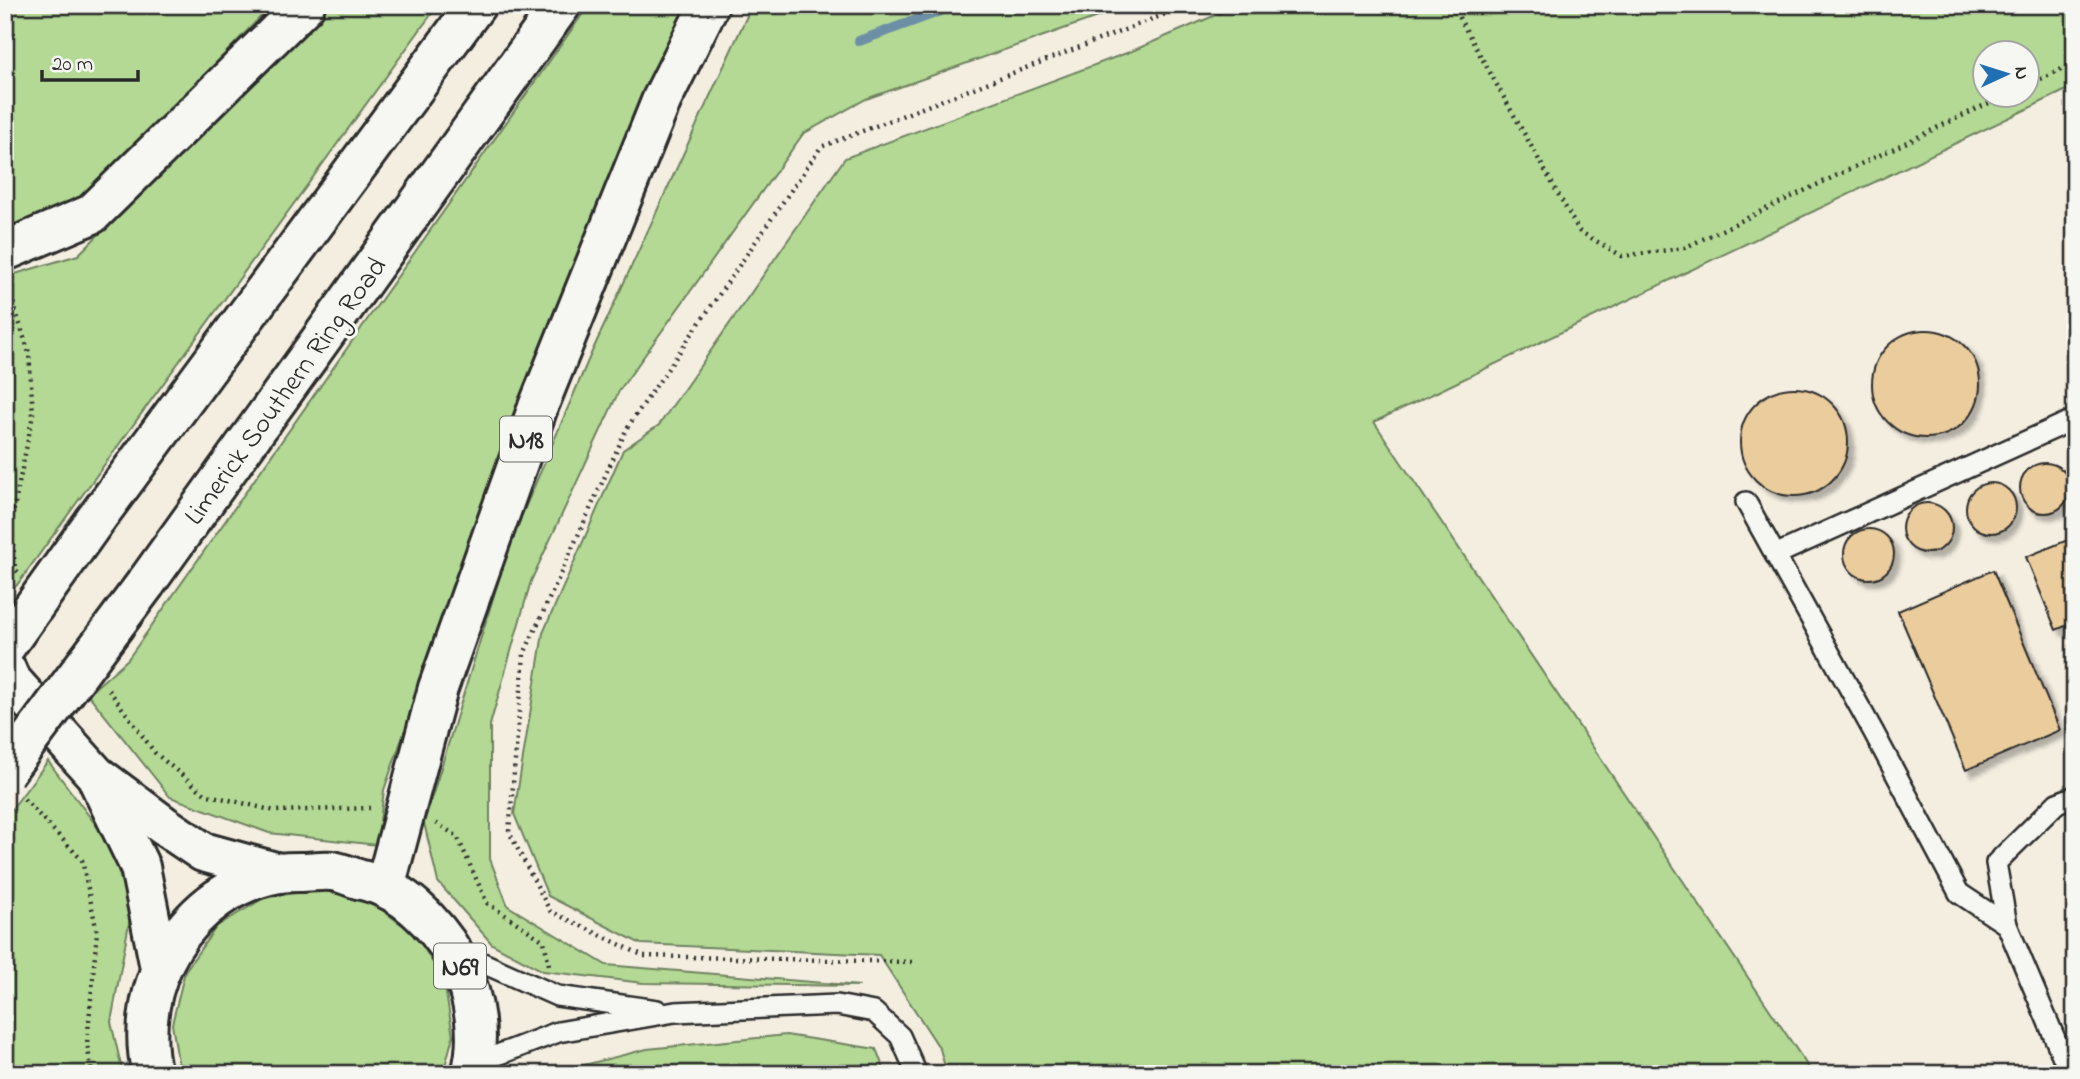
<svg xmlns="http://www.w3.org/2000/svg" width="2080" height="1079" font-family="'Indie Flower',sans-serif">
<defs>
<filter id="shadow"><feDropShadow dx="6" dy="6" stdDeviation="2" flood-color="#0004"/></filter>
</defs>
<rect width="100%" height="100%" fill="#f4eee1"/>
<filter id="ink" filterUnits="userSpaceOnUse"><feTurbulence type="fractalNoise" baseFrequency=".0143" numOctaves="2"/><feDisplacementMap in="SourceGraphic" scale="14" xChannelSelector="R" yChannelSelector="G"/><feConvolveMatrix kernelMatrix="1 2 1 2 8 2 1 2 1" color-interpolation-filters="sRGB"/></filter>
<g filter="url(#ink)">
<!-- green -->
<g fill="#b3d995" stroke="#6f8260" stroke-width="2" fill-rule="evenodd">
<polygon points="5,5 272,5 78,206 5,236"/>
<polygon points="330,5 438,5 17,585 5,596 5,277 78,255"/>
<polygon points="589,5 696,5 461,570 384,790 377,845 269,833 170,797 88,694 128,659"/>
<polygon points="752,5 1131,5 866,99 803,134 619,391 531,581 490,725 490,859 508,906 606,965 860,986 643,983 543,971 492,944 438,882 424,823 510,543 590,356"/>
<path d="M1239 5H2075V86L1374 422 1813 1074H947L940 1049 879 955 641 944 548 896 514 814 543 633 623 450 659 425 845 158 1132 51ZM1986 52H2028V94H1986Z"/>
<polygon points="48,761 110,844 131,912 111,1022 123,1074 5,1074 5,818"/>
<polygon points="318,889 371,902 416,935 444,981 453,1036 443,1074 180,1074 172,1024 185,971 217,926 264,898"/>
<polygon points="786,1035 876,1049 886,1074 565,1074 568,1069 647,1049"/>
</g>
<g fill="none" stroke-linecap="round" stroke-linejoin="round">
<!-- stream -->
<polyline stroke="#6c8fa5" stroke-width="10" points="859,41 957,5"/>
</g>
<!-- building -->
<g fill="#eacc9d" stroke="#2b2b2b" stroke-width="2" filter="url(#shadow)">
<circle cx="1926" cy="384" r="54"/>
<circle cx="1794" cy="442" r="54"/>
<circle cx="2045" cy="488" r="25"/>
<circle cx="1991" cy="508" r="25"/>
<circle cx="1927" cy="528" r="25"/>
<circle cx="1869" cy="554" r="25"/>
<polygon points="2075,537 2075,622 2056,630 2026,557"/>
<polygon points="1993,570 2060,730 1966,770 1898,611"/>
</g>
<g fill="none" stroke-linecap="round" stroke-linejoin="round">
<defs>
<g id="service">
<polyline points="1746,502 1873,731 1959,893 2007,925"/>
<polyline points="1775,555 2075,419"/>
<polyline points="456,951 557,996 657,1010"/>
<polyline points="474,1064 558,1032 675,1012 837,1005 874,1012 900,1036 917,1074"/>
<polyline points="2070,1074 2007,925 1996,863 2057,803 2075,796"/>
</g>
<g id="primary">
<polyline points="5,667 10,679 96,775 163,825 203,852 279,873"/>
<polyline points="99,782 140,867 160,968"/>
<path d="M152 1074C130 986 187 889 279 873 286 872 293 872 300 872 311 872 322 870 332 871 340 872 349 876 358 879 366 881 375 883 383 887 413 899 446 936 459 965 475 998 481 1038 471 1074"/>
</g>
<g id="trunk">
<polyline points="5,251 92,214 305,5"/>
<polyline points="96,519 476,5"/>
<polyline points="146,583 561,5"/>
<polyline points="385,887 438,688 538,407 662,99 709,5"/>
</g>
</defs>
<!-- service casing -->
<use href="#service" stroke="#2b2b2b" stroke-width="24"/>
<!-- primary casing -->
<use href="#primary" stroke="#2b2b2b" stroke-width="44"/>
<!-- trunk casing -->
<use href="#trunk" stroke="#2b2b2b" stroke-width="44"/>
<!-- path -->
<g stroke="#2b2b2b" stroke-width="4.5" stroke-dasharray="2 5" stroke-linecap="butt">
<polyline points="1452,5 1579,231 1622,256 1684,248 2008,94"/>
<polyline points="2028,85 2075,63"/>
<polyline points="7,283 29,353 33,415 11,523 15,569 18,572"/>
<polyline points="109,690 155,753 205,794 275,811 370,808"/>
<polyline points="24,799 82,860 97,932 87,1043 92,1074"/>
<polyline points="436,823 457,836 487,903 544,941 549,965"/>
<polyline points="912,962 644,956 550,911 509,832 524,654 627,428 821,147 1189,5"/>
<polyline points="544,1074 549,1063"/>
</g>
<!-- service -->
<use href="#service" stroke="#f6f6f2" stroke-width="19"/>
<!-- primary -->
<use href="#primary" stroke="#f6f6f2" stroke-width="38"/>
<!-- trunk -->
<use href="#trunk" stroke="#f6f6f2" stroke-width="38"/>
<defs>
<g id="trunk-bridge">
<polyline points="5,647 96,519"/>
<polyline points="5,772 146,583"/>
</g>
</defs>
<!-- trunk-bridge casing -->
<use href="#trunk-bridge" stroke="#2b2b2b" stroke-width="44" stroke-linecap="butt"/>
<!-- trunk-bridge -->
<use href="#trunk-bridge" stroke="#f6f6f2" stroke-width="38"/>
</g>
</g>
<g text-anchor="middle" stroke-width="6" stroke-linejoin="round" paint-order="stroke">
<!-- shield labels -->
<g fill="#f6f6f2" stroke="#686867" stroke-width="2">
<rect x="500" y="416.5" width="52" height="45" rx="5"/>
<rect x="434" y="943.5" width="52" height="45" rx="5"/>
</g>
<g font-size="26" font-weight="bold" fill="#2b2b2b">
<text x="526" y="448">N18</text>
<text x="460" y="975">N69</text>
</g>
<!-- street labels -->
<g font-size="28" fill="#2b2b2b" stroke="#f6f6f2">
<text transform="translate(284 390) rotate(-54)" y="10">Limerick Southern Ring Road</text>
</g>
</g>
<!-- margin -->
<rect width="2080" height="1079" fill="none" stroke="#f6f6f2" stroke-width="28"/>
<rect x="14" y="14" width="2052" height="1051" fill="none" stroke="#2b2b2b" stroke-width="2.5" filter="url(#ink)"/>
<!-- north arrow -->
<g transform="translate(2006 74) rotate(86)"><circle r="33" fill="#f6f6f2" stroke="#a5a5a2" stroke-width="2"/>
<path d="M0-5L12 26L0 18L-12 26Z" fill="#1f6fb2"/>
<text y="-10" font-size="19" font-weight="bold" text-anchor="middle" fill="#2b2b2b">N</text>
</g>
<!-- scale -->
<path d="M42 70v10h96v-10" fill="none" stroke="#2b2b2b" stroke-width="3.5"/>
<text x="52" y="70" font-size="21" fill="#2b2b2b" stroke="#f6f6f2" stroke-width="5" paint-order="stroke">20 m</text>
</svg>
